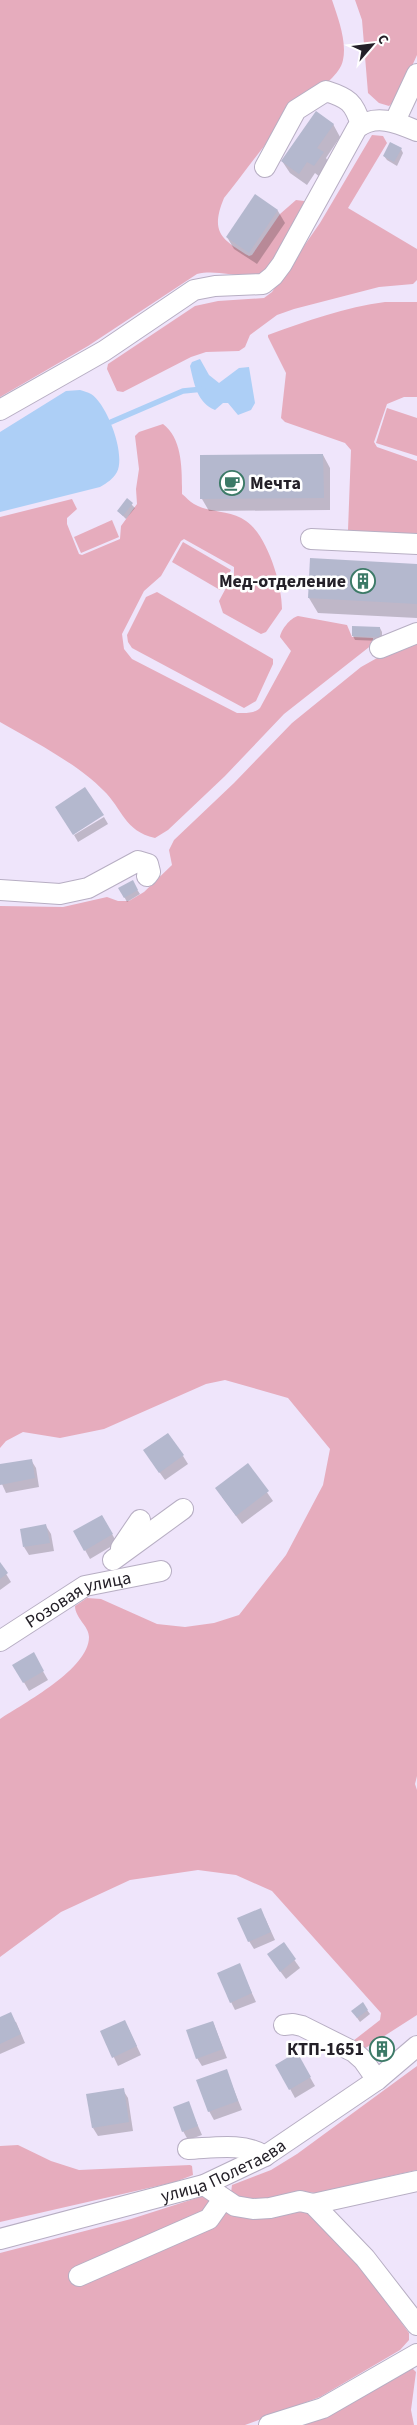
<svg xmlns="http://www.w3.org/2000/svg" width="417" height="2425" font-family="'Source Sans 3',sans-serif">
<rect width="100%" height="100%" fill="#efe5fb"/>
<!-- green -->
<g fill="#e6acbd">
<path d="M0 0H332C338 18 347 41 343 60 340 75 322 86 311 96 279 122 250 166 224 198 210 232 221 239 249 256L252 255 280 214 296 200 304 201 305 205 266 271C245 282 220 268 197 274L88 346 0 397Z"/>
<polygon points="355,0 417,0 417,55 397,99 389,106 379,103 368,93 362,20"/>
<polygon points="372,135 383,136 387,143 348,208 417,249 417,280 413,284 379,287 294,309 277,315 250,335 245,347 239,351 206,352 191,357 123,392 117,391 107,369 108,364 195,306 218,301 264,298 272,292 320,223"/>
<path d="M385 302H417V397H404L387 404 374 442 377 447 417 461V539L350 534 348 530 351 450 345 443 285 422 281 418 286 373 268 337V335C306 321 346 307 385 302Z"/>
<polygon points="387,408 417,418 417,456 376,443"/>
<path d="M163 424C183 439 182 471 182 494 186 497 190 502 194 504 209 513 231 510 246 521 267 535 282 584 282 609L266 632 261 634 223 613 219 601 234 573V567L184 539 181 541 161 576 144 591 122 634 124 649 132 659 237 713C245 713 254 714 260 708L291 651 280 637C281 630 290 618 298 616L347 625 352 637 373 638V644L284 714 225 776 168 830 155 838C124 831 123 809 103 790 78 764 31 740 0 722V517L72 499 77 509 67 518V524L79 554 82 555 120 539 121 526 137 504 136 489 139 469 135 436 139 432Z"/>
<polygon points="112,520 119,537 81,553 74,537"/>
<polygon points="183,542 231,570 220,590 172,562"/>
<polygon points="157,592 273,659 273,664 256,701 244,708 132,648 128,642 127,635 146,597"/>
<path d="M417 641V1776L415 1784 417 1790V2015L364 2049 353 2041 380 2020 381 2013 272 1891 236 1875 198 1870 130 1880 61 1912 0 1957V1719C24 1703 89 1669 89 1637 89 1626 75 1618 75 1606L87 1598 101 1599 157 1624 185 1627 214 1623 239 1615 286 1555 323 1485 330 1449 288 1398 225 1380 206 1384 104 1429 60 1438 23 1432 6 1441 0 1448V906L63 907 107 897 118 901H129L144 892 172 865 169 850 174 840 234 783 292 723 361 667 386 653Z"/>
<polygon points="417,2066 417,2170 316,2193 299,2191 261,2201 241,2199 231,2193 232,2185 271,2170 297,2154"/>
<polygon points="18,2145 51,2161 79,2170 190,2165 192,2166 193,2175 175,2182 0,2222 0,2146"/>
<polygon points="203,2196 271,2215 308,2211 357,2261 409,2333 409,2340 400,2350 320,2397 245,2425 0,2425 0,2253 131,2219"/>
<polygon points="411,2367 416,2372 411,2410 414,2425 293,2425"/>
</g>
<!-- water -->
<g fill="#adcff6">
<path d="M200 359 209 375 219 383 239 368 249 367 255 403 251 410 238 415 228 403H223L215 410C197 403 194 383 190 366L192 362Z"/>
<path d="M80 390C83 391 88 392 91 394 107 404 126 454 117 472 113 479 107 483 100 487L0 512V432L66 391Z"/>
</g>
<!-- shadow -->
<g fill="#0003">
<polygon points="333,124 340,137 326,158 330,165 321,178 315,173 307,185 290,173 282,161"/>
<polygon points="401,149 403,153 397,166 387,160 384,156"/>
<polygon points="255,196 278,211 285,223 257,264 234,249 227,237"/>
<polygon points="323,455 330,468 330,510 209,511 202,499"/>
<polygon points="127,500 135,508 126,519 118,511"/>
<polygon points="417,565 417,618 318,613 309,598"/>
<polygon points="380,628 382,632 382,641 355,640 353,636"/>
<polygon points="104,817 108,824 78,842 74,835"/>
<polygon points="132,882 140,894 127,902 120,889"/>
<polygon points="183,1456 188,1464 165,1480 150,1459"/>
<polygon points="31,1460 36,1468 39,1487 6,1493 2,1484 0,1465"/>
<polygon points="248,1465 273,1501 242,1524 222,1497"/>
<polygon points="102,1516 117,1543 90,1559 75,1532"/>
<polygon points="46,1526 51,1534 54,1551 29,1555 24,1547"/>
<polygon points="0,1564 11,1582 0,1590"/>
<polygon points="33,1654 48,1680 29,1691 14,1665"/>
<polygon points="265,1918 275,1940 254,1949 249,1941"/>
<polygon points="283,1944 300,1968 286,1979 274,1963"/>
<polygon points="239,1965 256,2002 235,2010 231,2002"/>
<polygon points="367,2010 370,2014 360,2022 355,2015"/>
<polygon points="0,2019 16,2022 25,2043 0,2054"/>
<polygon points="213,2022 227,2058 202,2066 197,2058"/>
<polygon points="129,2030 141,2055 118,2066 102,2032"/>
<polygon points="385,2041 393,2054 381,2062 373,2049"/>
<polygon points="296,2053 315,2086 295,2098 277,2065"/>
<polygon points="226,2070 242,2110 214,2120 209,2111"/>
<polygon points="123,2090 128,2098 133,2131 98,2136 93,2128"/>
<polygon points="188,2103 202,2135 188,2140 183,2131"/>
</g>
<g fill="none" stroke-linecap="round" stroke-linejoin="round">
<!-- stream -->
<polyline stroke="#adcff6" stroke-width="5.5" points="111,422 183,391 203,389"/>
</g>
<!-- building -->
<g fill="#b4b8ce">
<polygon points="316,111 334,124 317,148 324,152 314,166 307,162 299,174 281,161"/>
<polygon points="390,142 402,148 394,162 383,156"/>
<polygon points="255,194 278,210 249,253 226,237"/>
<polygon points="323,454 324,498 200,499 200,455"/>
<polygon points="127,498 133,503 123,516 117,511"/>
<polygon points="310,558 417,564 417,604 308,598"/>
<polygon points="352,626 380,627 380,637 352,636"/>
<polygon points="85,787 104,815 73,835 55,807"/>
<polygon points="133,880 138,890 124,898 118,888"/>
<polygon points="168,1433 184,1455 159,1473 143,1450"/>
<polygon points="32,1459 35,1478 0,1485 0,1464"/>
<polygon points="248,1463 269,1491 236,1516 215,1488"/>
<polygon points="102,1515 113,1534 84,1551 73,1531"/>
<polygon points="46,1524 50,1543 23,1547 20,1529"/>
<polygon points="0,1562 8,1573 0,1579"/>
<polygon points="34,1652 44,1671 23,1683 12,1665"/>
<polygon points="261,1908 271,1932 248,1942 237,1918"/>
<polygon points="284,1942 296,1959 280,1972 267,1954"/>
<polygon points="240,1963 252,1993 230,2003 217,1973"/>
<polygon points="363,2002 368,2010 357,2018 351,2011"/>
<polygon points="11,2012 21,2034 0,2044 0,2017"/>
<polygon points="125,2020 137,2046 112,2058 100,2031"/>
<polygon points="213,2021 223,2049 196,2059 186,2030"/>
<polygon points="385,2039 392,2050 378,2059 371,2048"/>
<polygon points="297,2052 311,2077 289,2090 275,2065"/>
<polygon points="227,2069 238,2101 208,2112 196,2080"/>
<polygon points="124,2088 129,2122 92,2128 86,2094"/>
<polygon points="189,2101 198,2126 182,2132 173,2107"/>
</g>
<g fill="none" stroke-linecap="round" stroke-linejoin="round">
<defs>
<g id="minor">
<polyline points="395,121 417,74"/>
<path d="M265 167 296 110 326 91C348 98 354 102 361 125"/>
<path d="M0 410 104 351 194 290 215 286 263 284 273 276 282 264 357 128C376 113 398 123 417 131"/>
<polyline points="311,539 417,544"/>
<polyline points="380,648 417,633"/>
<polyline points="0,890 60,894 88,888 138,861 148,864 150,872 147,876"/>
<polyline points="121,1548 140,1520"/>
<polyline points="113,1560 183,1509"/>
<path id="s1" d="M0 1641 85 1586 161 1571"/>
<polyline points="284,2025 293,2024 302,2026 354,2052 363,2060 377,2080"/>
<path d="M188 2149C213 2148 243 2142 265 2156"/>
<polyline points="204,2185 235,2206 253,2209 270,2208 300,2201 313,2204 365,2258 417,2325"/>
<polyline points="313,2204 417,2181"/>
<path id="s2" d="M0 2239 204 2185 265 2156 377 2080 417 2046"/>
<polyline points="79,2276 209,2219 223,2199"/>
<polyline points="269,2425 323,2408 417,2354"/>
</g>
</defs>
<!-- minor casing -->
<use href="#minor" stroke="#b7aec3" stroke-width="22"/>
<!-- minor -->
<use href="#minor" stroke="#fff" stroke-width="20"/>
</g>
<!-- icons -->
<defs>
<symbol id="cafe-ring" viewBox="-11 -11 22 22"><circle r="9.5" fill="#fff" stroke="#3c7a67" stroke-width="1.5"/><path d="M-5.5-4.5H6V0H3Q3 3.5 0 3.5H-2.5Q-5.5 3.5-5.5 0ZM3-3.2v2h1.7v-2ZM-6 4.5H4V6H-6Z" fill="#3c7a67"/></symbol>
<symbol id="building-ring" viewBox="-11 -11 22 22"><circle r="9.5" fill="#fff" stroke="#3c7a67" stroke-width="1.5"/><path d="M-4-6H4V6H1V3H-1V6H-4ZM-2.5-4.3h1.7v1.8h-1.7ZM.8-4.3h1.7v1.8H.8ZM-2.5-1h1.7V.8h-1.7ZM.8-1h1.7V.8H.8Z" fill="#3c7a67"/></symbol>
</defs>
<g fill-rule="evenodd">
<use href="#cafe-ring" x="218" y="469" width="28" height="28"/>
<use href="#building-ring" x="349" y="567" width="28" height="28"/>
<use href="#building-ring" x="368" y="2035" width="28" height="28"/>
</g>
<g text-anchor="middle" stroke-width="5" stroke-linejoin="round" paint-order="stroke">
<!-- poi labels -->
<g font-size="18" font-weight="bold" fill="#242028" stroke="#fff" text-anchor="end">
<text x="250" y="489" text-anchor="start">Мечта</text>
<text x="346" y="587">Мед-отделение</text>
<text x="364" y="2055">КТП-1651</text>
</g>
<!-- street labels -->
<g font-size="18" fill="#242028" stroke="#fff">
<text dy="6" stroke="none"><textPath href="#s1" startOffset="90">Розовая улица</textPath></text>
<text dy="6" stroke="none"><textPath href="#s2" startOffset="234">улица Полетаева</textPath></text>
</g>
</g>
<!-- north arrow -->
<g transform="translate(372 45) rotate(62)" stroke="#ffffff" stroke-width="4" paint-order="stroke">
<path d="M0-4L9 19L0 12L-9 19Z" fill="#242028"/>
<text y="-8" font-size="14" font-weight="bold" text-anchor="middle" fill="#242028">С</text>
</g>
</svg>
